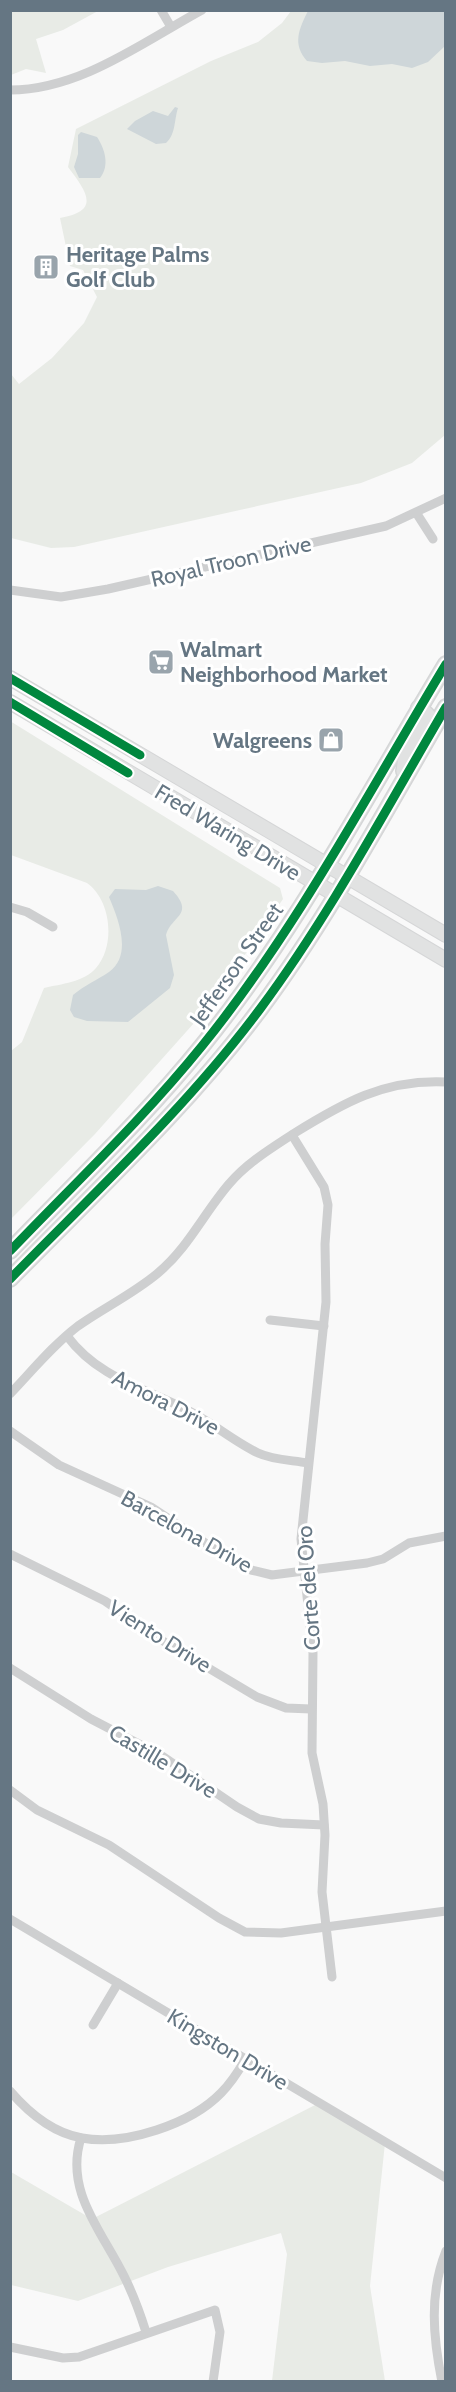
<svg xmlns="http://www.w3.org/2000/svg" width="456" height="2392" font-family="Cabin,sans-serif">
<rect width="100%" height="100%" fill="#f9f9f9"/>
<!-- green -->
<g fill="#e8ebe6">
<polygon points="10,11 11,10 98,11 63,30 36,39 46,73 26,69 11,75"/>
<path d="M291 11H445V435L412 463 361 483 74 547 51 548 11 538V374L19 384 52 358 84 323 97 297 83 270 70 266 60 218C102 211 86 191 68 167L76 129 211 61 258 42 282 23Z"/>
<path d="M10 721 280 888 283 899 211 1004 95 1134 11 1219V1051L22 1042 44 988C61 984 84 982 96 968 116 945 111 900 87 883L11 855Z"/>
<polygon points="319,2103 385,2143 370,2286 385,2381 272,2381 287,2254 281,2233 168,2267 78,2301 11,2285 11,2172 92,2219"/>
</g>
<!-- water -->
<g fill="#ced6d9">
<path d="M308 11H445V46L428 62 412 68 392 64 370 66 345 61 322 63 307 61C292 44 299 29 308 11Z"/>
<path d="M175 107 178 108C174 120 176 134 166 143L156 144 127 129 135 121 153 111 168 116Z"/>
<path d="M81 132 97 137C105 149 110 166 100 178H79L74 167 78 154V135Z"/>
<path d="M158 886 173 891C195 915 171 916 166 935L174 975 170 988 128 1022 87 1021 74 1017 70 1010 73 995C85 985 97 980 109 972 133 955 118 918 109 897L115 889 146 890Z"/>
</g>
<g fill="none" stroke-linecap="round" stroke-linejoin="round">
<defs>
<g id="secondary">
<polyline points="10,678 446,935"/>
<polyline points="10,702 446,960"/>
</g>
<g id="primary">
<polyline points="404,771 407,751 427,715 419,708"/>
<path d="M10 1251C75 1183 143 1119 202 1046 297 929 368 793 446 664"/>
<path d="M10 1279C95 1192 187 1107 260 1009 330 915 386 809 446 707"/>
</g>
</defs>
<!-- secondary casing -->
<use href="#secondary" stroke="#d5d6d7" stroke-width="16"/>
<!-- primary casing -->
<use href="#primary" stroke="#d5d6d7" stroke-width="18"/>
<!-- street -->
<g stroke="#cecfd0" stroke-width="9">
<polyline points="161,10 171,27"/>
<path d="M10 90C80 90 143 42 202 10"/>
<polyline points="417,514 433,539"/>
<polyline points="10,590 61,597 108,589 386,526 446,498"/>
<polyline points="10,907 27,912 53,927"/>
<polyline points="292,1135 324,1187 328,1205 325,1244 326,1302 301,1539 313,1653 312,1753 323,1804 325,1835 322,1892 332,1977"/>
<polyline points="270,1320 324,1326"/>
<path d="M67 1336C99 1379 146 1388 191 1412 214 1424 235 1442 258 1453 273 1460 291 1460 308 1463"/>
<path d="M10 1394C32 1371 53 1345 78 1326 105 1307 133 1294 158 1273 188 1248 204 1213 229 1184 247 1163 270 1149 293 1134 343 1103 384 1079 446 1082"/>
<polyline points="10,1431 59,1465 151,1507 234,1562 251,1570 272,1575 367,1563 383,1559 409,1543 446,1536"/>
<polyline points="10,1554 105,1601 158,1638 257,1697 286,1708 311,1709"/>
<polyline points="10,1668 91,1719 162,1756 237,1807 259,1819 281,1823 324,1825"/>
<polyline points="10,1790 37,1810 109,1845 219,1918 245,1932 281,1933 446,1911"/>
<polyline points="10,1919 446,2178"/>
<polyline points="93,2025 118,1983"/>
<path d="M10 2091C28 2112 53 2133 82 2138 125 2146 191 2124 221 2093 231 2083 238 2072 245 2060"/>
<path d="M81 2138C64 2191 102 2231 124 2276 133 2294 140 2313 146 2332"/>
<polyline points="10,2347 63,2358 79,2357 215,2310 220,2332 213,2382"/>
<path d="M442 2382C433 2337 429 2294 446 2251"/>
</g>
<!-- secondary -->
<use href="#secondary" stroke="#e1e2e2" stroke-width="14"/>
<!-- primary -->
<use href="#primary" stroke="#e1e2e2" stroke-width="15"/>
<defs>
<g id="cycleway">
<polyline points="10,678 140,755"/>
<polyline points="10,702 128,773"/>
<path d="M10 1251C75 1183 143 1119 202 1046 297 929 368 793 446 664"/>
<path d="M10 1279C95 1192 187 1107 260 1009 330 915 386 809 446 707"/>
</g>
</defs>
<!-- cycleway casing -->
<use href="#cycleway" stroke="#fff" stroke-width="13"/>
<!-- cycleway -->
<use href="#cycleway" stroke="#00873e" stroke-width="9"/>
</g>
<!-- icons -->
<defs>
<symbol id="building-square" viewBox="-11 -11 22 22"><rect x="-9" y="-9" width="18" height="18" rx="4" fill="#99a4ac" stroke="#fff"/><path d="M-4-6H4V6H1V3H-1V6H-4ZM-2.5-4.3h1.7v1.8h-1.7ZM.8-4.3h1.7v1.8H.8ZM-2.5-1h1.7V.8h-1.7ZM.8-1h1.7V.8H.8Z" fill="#fff"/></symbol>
<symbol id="supermarket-square" viewBox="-11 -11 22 22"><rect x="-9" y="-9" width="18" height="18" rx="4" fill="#99a4ac" stroke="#fff"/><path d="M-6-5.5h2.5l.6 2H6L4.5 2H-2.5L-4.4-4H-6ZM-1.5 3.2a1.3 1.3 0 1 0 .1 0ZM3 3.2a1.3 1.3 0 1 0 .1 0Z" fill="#fff"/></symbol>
<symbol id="shop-square" viewBox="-11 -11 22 22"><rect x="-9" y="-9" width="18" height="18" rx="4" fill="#99a4ac" stroke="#fff"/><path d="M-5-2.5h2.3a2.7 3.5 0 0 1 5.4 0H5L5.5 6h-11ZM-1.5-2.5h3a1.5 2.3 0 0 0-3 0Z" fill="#fff"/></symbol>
</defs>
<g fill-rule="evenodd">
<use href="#building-square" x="31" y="252" width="30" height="30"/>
<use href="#supermarket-square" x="146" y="647" width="30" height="30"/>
<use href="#shop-square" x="316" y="725" width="30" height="30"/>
</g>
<g text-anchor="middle" stroke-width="6" stroke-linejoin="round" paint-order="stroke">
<!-- poi labels -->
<g font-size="22" font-weight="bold" fill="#657683" stroke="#fff" text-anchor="start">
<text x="66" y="262">Heritage Palms<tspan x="66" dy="25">Golf Club</tspan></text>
<text x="180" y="657">Walmart<tspan x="180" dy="25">Neighborhood Market</tspan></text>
<text x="312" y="748" text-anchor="end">Walgreens</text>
</g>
<!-- street labels -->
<g font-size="22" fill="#657683" stroke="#fff">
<text transform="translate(231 561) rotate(-13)" y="8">Royal Troon Drive</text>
<text transform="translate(228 832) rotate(31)" y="8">Fred Waring Drive</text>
<text transform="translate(236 964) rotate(-55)" y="8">Jefferson Street</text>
<text transform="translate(166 1402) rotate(27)" y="8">Amora Drive</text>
<text transform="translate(187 1531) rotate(29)" y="8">Barcelona Drive</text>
<text transform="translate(308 1588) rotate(-94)" y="8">Corte del Oro</text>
<text transform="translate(160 1636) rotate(32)" y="8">Viento Drive</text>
<text transform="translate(163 1761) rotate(31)" y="8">Castille Drive</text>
<text transform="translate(228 2049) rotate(31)" y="8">Kingston Drive</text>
</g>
</g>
<!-- border -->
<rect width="456" height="2392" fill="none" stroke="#657683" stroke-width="24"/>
</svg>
